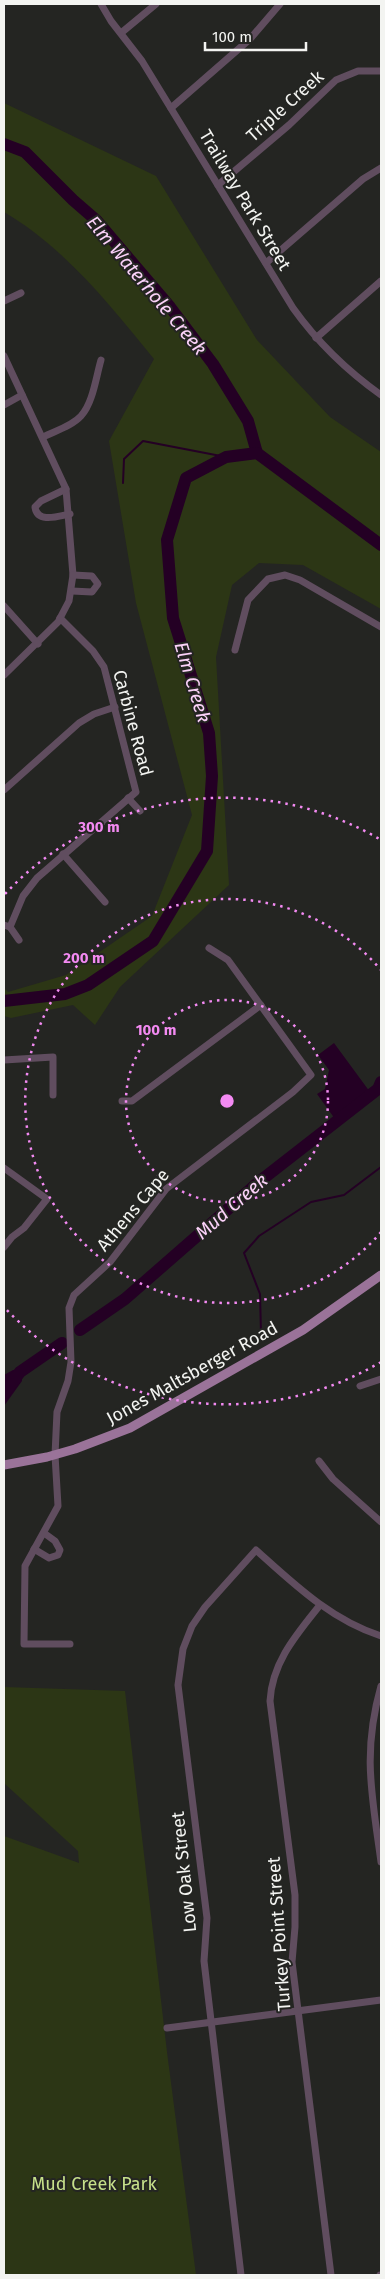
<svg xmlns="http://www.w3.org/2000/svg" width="385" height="2279" font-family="'Fira Sans',sans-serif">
<rect width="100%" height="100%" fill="#242522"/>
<!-- green -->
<g fill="#2c3615">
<path d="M4 103 156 176 257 340 330 417 381 452V609L303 565 259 563 232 585 216 657 229 885 120 987 95 1025 73 1005 11 1018 4 1016V988L8 992 66 975 152 916 192 815 136 603 109 441 154 359C111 306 64 247 4 212Z"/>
<polygon points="4,1687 125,1691 167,2052 196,2275 4,2275 4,1836 79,1863 78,1851 4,1783"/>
</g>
<!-- water -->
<g fill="#240024">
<polygon points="334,1043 370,1092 335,1119 317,1094 325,1089 329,1070 318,1055"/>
<polygon points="13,1370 18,1370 22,1375 22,1381 4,1406 4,1375"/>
</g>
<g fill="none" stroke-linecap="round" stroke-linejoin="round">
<!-- stream -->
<g stroke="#240024" stroke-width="2">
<polyline points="123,483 124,459 143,441 226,457"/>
<polyline points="261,1333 260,1294 244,1253 259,1236 311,1202 344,1195 381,1167"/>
</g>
<!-- river -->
<g stroke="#240024" stroke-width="12">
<polyline points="4,144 25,152 73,200 96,220 170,307 213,364 248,421 257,453"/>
<polyline points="4,1001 65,994 88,985 153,941 207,851 212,776 209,733 173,618 167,540 186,478 226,457 257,453 381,545"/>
<polyline points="80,1330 125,1299 260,1181 378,1089 381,1082"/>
<polyline points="4,1393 20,1372 62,1343"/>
</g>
<!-- minor -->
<g stroke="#604d5f" stroke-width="7">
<path d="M101 4 111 21 142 61 293 308C318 343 346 370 381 395"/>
<polyline points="121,33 156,4"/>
<polyline points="171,108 250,39 280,4"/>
<polyline points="218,185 289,125 336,80 358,71 381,71"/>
<polyline points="266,263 363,179 381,168"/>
<polyline points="4,301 21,293"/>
<polyline points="316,338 381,281"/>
<polyline points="4,356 66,489 73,575 69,601 58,622 4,675"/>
<polyline points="4,405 22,395"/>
<path d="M43 437C55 431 72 426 81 416 93 403 96 377 101 360"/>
<path d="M66 489 41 501 35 507C37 524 59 516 70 514"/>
<polyline points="72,591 92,592 98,584 92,576 73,575"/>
<polyline points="4,606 38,644"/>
<polyline points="235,650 248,600 268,579 285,575 300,580 381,627"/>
<polyline points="4,790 79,723 94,714 115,707"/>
<polyline points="128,798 140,811"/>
<polyline points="63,854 105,902"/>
<polyline points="4,925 10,927 19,940"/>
<polyline points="10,927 23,896 37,878 136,792 104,667 93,651 60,618"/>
<polyline points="4,1060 53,1057 53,1095"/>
<polyline points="122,1101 132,1101 261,1005"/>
<polyline points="4,1168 47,1199 24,1228 12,1237 4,1247"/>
<polyline points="360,1386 381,1379"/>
<polyline points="319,1461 333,1479 381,1522"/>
<polyline points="34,1549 49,1558 58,1555 60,1550 55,1541 44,1533"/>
<path d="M320 1605C297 1634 272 1662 270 1701L295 1895V1927L292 1962 331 2275"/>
<polyline points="70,1644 24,1644 25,1566 58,1506 55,1455 57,1412 68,1381 71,1362 69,1308 74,1295 110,1262 166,1189 293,1092 311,1075 228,960 209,948"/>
<path d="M381 1686C362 1753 372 1795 381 1862"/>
<polyline points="167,2028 381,2000"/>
<path d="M241 2275 204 1961 207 1918 178 1685 183 1649 192 1626 205 1607 256 1550C294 1584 331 1620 381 1636"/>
<polyline points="380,2275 381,2275"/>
</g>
<!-- major -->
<polyline stroke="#9a7399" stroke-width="9" points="4,1465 47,1457 75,1449 130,1428 303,1330 381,1275"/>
</g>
<!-- distance rings -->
<g fill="none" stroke="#f38af2" stroke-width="2.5" stroke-dasharray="2.5 5">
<circle cx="227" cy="1101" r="101"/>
<path d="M381 1232A202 202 0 1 1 381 970"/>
<path d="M381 1362A303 303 0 0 1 5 1308M5 894A303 303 0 0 1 381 840"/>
</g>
<g text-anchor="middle" stroke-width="4" stroke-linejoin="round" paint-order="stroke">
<!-- street labels -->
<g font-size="18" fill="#f3f4f1" stroke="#242522">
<text transform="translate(285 106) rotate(-42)" y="6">Triple Creek</text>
<text transform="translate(245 200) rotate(59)" y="6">Trailway Park Street</text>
<text transform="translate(133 723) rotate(75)" y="6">Carbine Road</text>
<text transform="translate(133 1210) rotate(-50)" y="6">Athens Cape</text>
<text transform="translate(192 1373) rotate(-29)" y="6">Jones Maltsberger Road</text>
<text transform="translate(184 1872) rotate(-96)" y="6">Low Oak Street</text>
<text transform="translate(279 1934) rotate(-94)" y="6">Turkey Point Street</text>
</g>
<!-- park labels -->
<g font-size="18" fill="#c6e08a" stroke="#242522">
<text x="94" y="2190">Mud Creek Park</text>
</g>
<!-- water labels -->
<g font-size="19" font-style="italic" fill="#fbd2f9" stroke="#242522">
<text transform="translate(147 285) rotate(50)" y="7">Elm Waterhole Creek</text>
<text transform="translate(193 682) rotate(73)" y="7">Elm Creek</text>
<text transform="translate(231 1206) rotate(-41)" y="7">Mud Creek</text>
</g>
</g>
<circle cx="227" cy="1101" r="8" fill="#f38af2" stroke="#242522" stroke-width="2.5"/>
<g font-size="15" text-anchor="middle" font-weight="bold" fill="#f38af2" stroke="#242522" stroke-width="4" stroke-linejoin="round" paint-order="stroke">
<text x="99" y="832">300 m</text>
<text x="84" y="963">200 m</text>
<text x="156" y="1035">100 m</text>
</g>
<!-- border -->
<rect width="385" height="2279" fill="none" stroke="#f3f4f1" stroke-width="10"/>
<!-- scale -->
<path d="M205 42v8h101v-8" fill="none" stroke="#f3f4f1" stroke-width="2.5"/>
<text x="212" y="42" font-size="15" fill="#f3f4f1" stroke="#242522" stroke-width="4" paint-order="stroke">100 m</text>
</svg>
